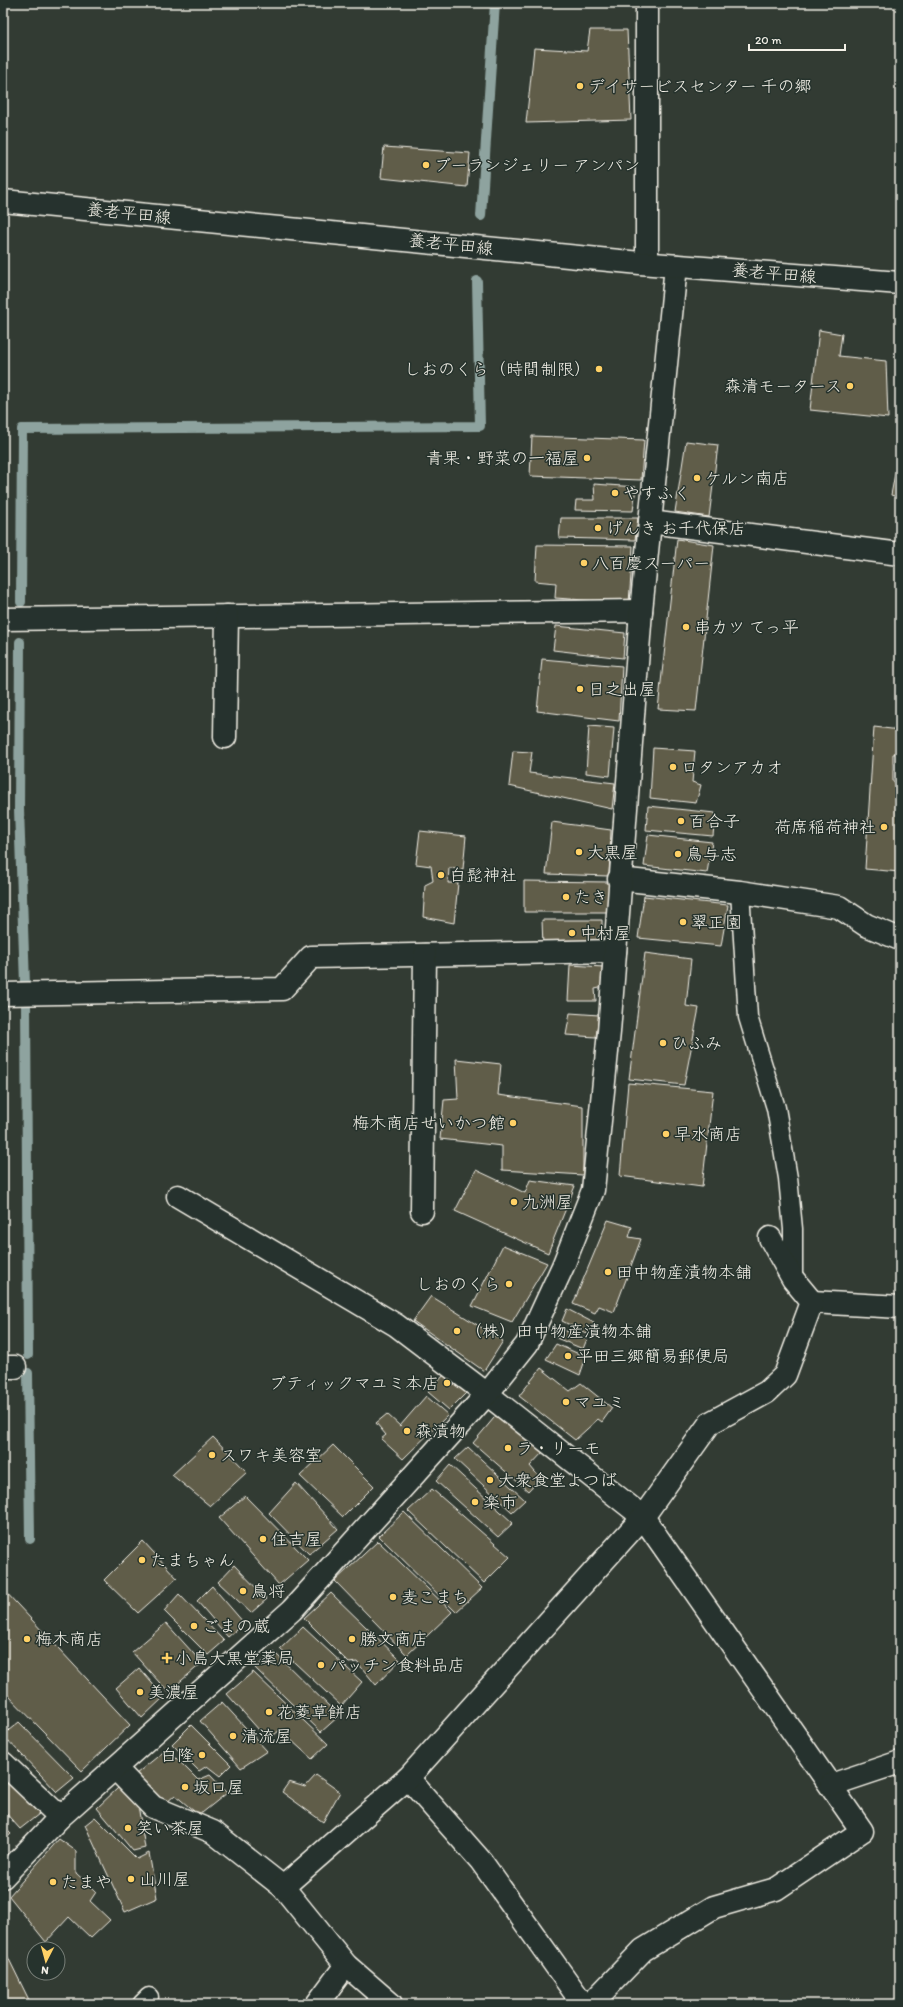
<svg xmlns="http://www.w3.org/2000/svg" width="903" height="2007" font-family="Itim,'Klee One',sans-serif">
<rect width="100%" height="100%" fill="#323b33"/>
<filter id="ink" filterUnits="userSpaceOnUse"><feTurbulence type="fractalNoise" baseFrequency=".025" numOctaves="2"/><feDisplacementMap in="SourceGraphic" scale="8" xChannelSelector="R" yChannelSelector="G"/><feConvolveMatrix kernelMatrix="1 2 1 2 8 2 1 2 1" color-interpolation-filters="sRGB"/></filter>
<g filter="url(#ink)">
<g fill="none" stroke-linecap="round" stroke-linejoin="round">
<!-- stream -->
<g stroke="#8ea39f" stroke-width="10">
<polyline points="481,216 495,3"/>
<polyline points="21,602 22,429 480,426 477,281"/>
<polyline points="20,642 19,809 25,984"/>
<polyline points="26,1004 28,1355"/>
<polyline points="28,1373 30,1539"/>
</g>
</g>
<!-- building -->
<g fill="#615d4a" stroke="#f4f1e8">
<polygon points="590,30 627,30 631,120 526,123 534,48 587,51"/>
<polygon points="384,147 470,153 467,187 381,178"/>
<polygon points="819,330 842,334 839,356 886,361 888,418 810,410"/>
<polygon points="532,436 644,440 641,480 530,476"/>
<polygon points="686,441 718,445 709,517 675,512"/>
<polygon points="900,447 900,498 891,495"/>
<polygon points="594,484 636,487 633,511 575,510 576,500 595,500"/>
<polygon points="561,518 638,518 635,540 559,538"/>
<polygon points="677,539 714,545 696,711 658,709"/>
<polygon points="537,545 633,546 629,603 555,598 556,583 535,581"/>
<polygon points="556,626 625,633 623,658 553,650"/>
<polygon points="542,659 622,666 619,721 537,711"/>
<polygon points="589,726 614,728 610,776 586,773"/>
<polygon points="874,727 900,730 900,753 893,754 893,782 900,785 900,872 865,869"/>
<polygon points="653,748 695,751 692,782 701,785 696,803 650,798"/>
<polygon points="513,751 532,752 529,773 615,783 612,809 509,786"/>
<polygon points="648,806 715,813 713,836 646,830"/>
<polygon points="552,822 611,830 609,876 546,874"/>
<polygon points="420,831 466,836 463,869 449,868 448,883 458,883 454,923 423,917 425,885 433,881 431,866 416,864"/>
<polygon points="648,835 712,842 707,873 644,866"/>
<polygon points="524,881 609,882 607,912 524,912"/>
<polygon points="644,896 728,905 721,946 638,938"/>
<polygon points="542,920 602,920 602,946 543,947"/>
<polygon points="645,953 691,959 686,1006 699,1008 684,1085 629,1079"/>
<polygon points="570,965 604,967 604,987 595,989 596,1001 568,1001"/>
<polygon points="570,1013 599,1015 596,1037 566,1035"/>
<polygon points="456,1059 501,1064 498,1095 583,1106 583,1175 502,1170 502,1146 440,1139 444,1100 458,1099"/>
<polygon points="628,1083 713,1091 702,1187 620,1176"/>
<polygon points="476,1170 525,1193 530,1180 575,1186 548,1253 455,1211"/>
<polygon points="608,1220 632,1227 629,1237 641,1239 614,1312 599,1306 595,1313 573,1304"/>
<polygon points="503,1245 547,1263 512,1322 472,1306"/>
<polygon points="431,1296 503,1341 484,1371 413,1321"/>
<polygon points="567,1309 594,1323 588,1334 562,1321"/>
<polygon points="558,1328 587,1339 583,1349 554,1337"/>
<polygon points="556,1344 586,1357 580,1375 546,1359"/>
<polygon points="541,1368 570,1391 581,1383 612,1408 602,1422 598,1419 575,1440 519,1396"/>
<polygon points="446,1373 467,1392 449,1410 428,1392"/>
<polygon points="426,1396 448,1415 403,1459 381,1439 386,1435 376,1423 387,1414 400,1426"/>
<polygon points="499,1412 543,1452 530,1466 540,1478 528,1491 473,1443"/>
<polygon points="213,1437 247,1472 210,1506 172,1475"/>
<polygon points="333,1445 374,1486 343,1517 300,1476"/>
<polygon points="468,1447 525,1500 512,1512 455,1459"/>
<polygon points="450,1465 513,1523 498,1537 436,1481"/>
<polygon points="296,1483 338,1529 309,1554 269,1513"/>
<polygon points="432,1489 510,1557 484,1583 408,1511"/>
<polygon points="245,1496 308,1560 279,1585 219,1518"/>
<polygon points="404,1512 482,1588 456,1612 379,1536"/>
<polygon points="143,1541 177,1578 138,1613 104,1580"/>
<polygon points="378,1541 452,1612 407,1655 335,1581"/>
<polygon points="234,1565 267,1599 251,1613 218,1582"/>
<polygon points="212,1586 244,1623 228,1637 197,1601"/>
<polygon points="3,1589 130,1725 82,1771 3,1690"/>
<polygon points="331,1593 400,1660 376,1685 357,1662 349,1663 304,1618"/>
<polygon points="179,1594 224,1641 208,1655 164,1611"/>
<polygon points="166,1623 202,1663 168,1692 132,1652"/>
<polygon points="303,1627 362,1682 341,1706 280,1649"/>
<polygon points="274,1652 339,1716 321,1732 255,1668"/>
<polygon points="139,1668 164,1697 142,1718 116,1688"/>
<polygon points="253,1672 328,1744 312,1759 280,1730 268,1740 227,1694"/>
<polygon points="222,1702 267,1751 241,1768 200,1721"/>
<polygon points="19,1722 74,1778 57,1792 3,1735"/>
<polygon points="191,1725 231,1765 220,1776 207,1766 199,1771 172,1744"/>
<polygon points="167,1749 198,1780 210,1775 227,1793 202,1813 195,1812 175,1795 165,1804 136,1774"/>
<polygon points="316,1775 340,1792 323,1822 282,1792 289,1782 305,1787"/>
<polygon points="3,1777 39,1814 20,1829 3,1810"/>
<polygon points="119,1787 138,1805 145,1848 133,1851 97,1808"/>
<polygon points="95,1817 137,1859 149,1853 157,1898 125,1912 85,1825"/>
<polygon points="3,1826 11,1834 3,1841"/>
<polygon points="59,1839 76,1851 76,1873 96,1892 90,1901 110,1920 91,1938 69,1917 46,1942 9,1896"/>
<polygon points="3,1947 30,2002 4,2004"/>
</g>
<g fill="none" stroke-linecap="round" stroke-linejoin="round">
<defs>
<g id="service">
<polyline points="740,892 748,1017 776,1108 788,1178 793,1229 793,1279"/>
<polyline points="142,2004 149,1997"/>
</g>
<g id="minor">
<polyline points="647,3 647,263"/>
<polyline points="650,522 900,554"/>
<polyline points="3,619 641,611"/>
<polyline points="225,737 227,616"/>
<polyline points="619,879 740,892 839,907 866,925 900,939"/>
<polyline points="3,994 282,989 311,957 615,951"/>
<polyline points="178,1196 396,1325 487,1394 643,1517 862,1831 776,1889 714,1907 643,1950 591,2004"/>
<polyline points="422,1211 425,955"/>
<polyline points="812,1302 900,1307"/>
<polyline points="3,1367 15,1367"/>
<polyline points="3,1763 60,1817"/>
<polyline points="115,1768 153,1807 213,1832 283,1887 346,1965 391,2004"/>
<polyline points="408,1778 481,1861 583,2004"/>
<polyline points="831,1785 900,1762"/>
<polyline points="3,1877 60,1817 292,1610 487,1394 527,1344 563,1266 593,1190 609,1032 641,611 676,266"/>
<polyline points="283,1887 408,1778 643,1517 710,1423 767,1392 785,1375 812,1302 793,1279 770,1238"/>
<polyline points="317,2004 346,1965"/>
</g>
<polyline id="secondary" points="3,201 640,263 900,283"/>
</defs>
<!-- service casing -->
<use href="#service" stroke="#f4f1e8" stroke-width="21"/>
<!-- minor casing -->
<use href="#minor" stroke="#f4f1e8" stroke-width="25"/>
<!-- secondary casing -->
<use href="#secondary" stroke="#f4f1e8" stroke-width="25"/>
<!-- service -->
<use href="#service" stroke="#26332d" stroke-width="18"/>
<!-- minor -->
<use href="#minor" stroke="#26332d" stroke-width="22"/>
<!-- secondary -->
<use href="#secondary" stroke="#26332d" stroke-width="22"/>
</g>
</g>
<!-- markers -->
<g fill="#ffd166" stroke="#26332d" stroke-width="1.5">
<circle cx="580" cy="86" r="4"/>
<circle cx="426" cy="165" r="4"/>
<circle cx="599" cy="369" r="4"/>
<circle cx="850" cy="386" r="4"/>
<circle cx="587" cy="458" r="4"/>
<circle cx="697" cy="478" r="4"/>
<circle cx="615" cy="493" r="4"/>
<circle cx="598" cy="528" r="4"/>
<circle cx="584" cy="563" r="4"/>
<circle cx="686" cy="627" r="4"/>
<circle cx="580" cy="689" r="4"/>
<circle cx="673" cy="767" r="4"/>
<circle cx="681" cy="821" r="4"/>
<circle cx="884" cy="827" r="4"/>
<circle cx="579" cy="852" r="4"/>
<circle cx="678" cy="854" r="4"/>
<circle cx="441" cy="875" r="4"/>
<circle cx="566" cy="897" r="4"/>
<circle cx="683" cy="922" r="4"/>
<circle cx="572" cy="933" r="4"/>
<circle cx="663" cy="1043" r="4"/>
<circle cx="513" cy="1123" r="4"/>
<circle cx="666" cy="1134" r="4"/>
<circle cx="514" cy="1202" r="4"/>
<circle cx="608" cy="1272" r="4"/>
<circle cx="509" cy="1284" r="4"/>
<circle cx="457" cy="1331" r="4"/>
<circle cx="568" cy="1356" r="4"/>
<circle cx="447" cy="1383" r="4"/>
<circle cx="566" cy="1402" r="4"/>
<circle cx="407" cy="1431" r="4"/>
<circle cx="508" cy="1448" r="4"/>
<circle cx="212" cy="1455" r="4"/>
<circle cx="490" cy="1480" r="4"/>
<circle cx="475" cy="1502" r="4"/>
<circle cx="263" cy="1539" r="4"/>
<circle cx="142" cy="1560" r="4"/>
<circle cx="243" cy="1591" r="4"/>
<circle cx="393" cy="1597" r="4"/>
<circle cx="194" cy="1626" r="4"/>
<circle cx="27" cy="1639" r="4"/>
<circle cx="352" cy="1639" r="4"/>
<path d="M165 1652h4v4h4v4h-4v4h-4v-4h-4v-4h4z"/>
<circle cx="321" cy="1665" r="4"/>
<circle cx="140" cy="1692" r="4"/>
<circle cx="269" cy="1712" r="4"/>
<circle cx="233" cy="1736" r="4"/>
<circle cx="202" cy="1755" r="4"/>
<circle cx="185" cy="1787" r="4"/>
<circle cx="128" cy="1828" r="4"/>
<circle cx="131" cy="1879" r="4"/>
<circle cx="53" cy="1882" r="4"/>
</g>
<g text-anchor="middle" stroke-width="3" stroke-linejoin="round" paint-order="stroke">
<!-- poi labels -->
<g font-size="17" fill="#f4f1e8" stroke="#26332d" text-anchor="start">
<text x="588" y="92">デイサービスセンター 千の郷</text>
<text x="434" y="171">ブーランジェリー アンパン</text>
<text x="591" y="375" text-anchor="end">しおのくら（時間制限）</text>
<text x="842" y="392" text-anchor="end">森清モータース</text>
<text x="579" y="464" text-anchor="end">青果・野菜の一福屋</text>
<text x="705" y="484">ケルン南店</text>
<text x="623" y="499">やすふく</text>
<text x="606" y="534">げんき お千代保店</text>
<text x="592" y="569">八百慶スーパー</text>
<text x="694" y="633">串カツ てっ平</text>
<text x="588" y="695">日之出屋</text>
<text x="681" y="773">ロタンアカオ</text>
<text x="689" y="827">百合子</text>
<text x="876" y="833" text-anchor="end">荷席稲荷神社</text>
<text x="587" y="858">大黒屋</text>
<text x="686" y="860">鳥与志</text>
<text x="449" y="881">白髭神社</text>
<text x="574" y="903">たき</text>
<text x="691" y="928">翠正園</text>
<text x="580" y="939">中村屋</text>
<text x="671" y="1049">ひふみ</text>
<text x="505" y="1129" text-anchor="end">梅木商店せいかつ館</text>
<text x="674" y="1140">早水商店</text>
<text x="522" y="1208">九洲屋</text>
<text x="616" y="1278">田中物産漬物本舗</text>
<text x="501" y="1290" text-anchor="end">しおのくら</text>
<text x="465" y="1337">（株）田中物産漬物本舗</text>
<text x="576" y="1362">平田三郷簡易郵便局</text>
<text x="439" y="1389" text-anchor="end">ブティックマユミ本店</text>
<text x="574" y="1408">マユミ</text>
<text x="415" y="1437">森漬物</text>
<text x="516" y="1454">ラ・リーモ</text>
<text x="220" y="1461">スワキ美容室</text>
<text x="498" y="1486">大衆食堂よつば</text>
<text x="483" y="1508">楽市</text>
<text x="271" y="1545">住吉屋</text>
<text x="150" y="1566">たまちゃん</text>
<text x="251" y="1597">鳥将</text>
<text x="401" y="1603">麦こまち</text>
<text x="202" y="1632">ごまの蔵</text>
<text x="35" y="1645">梅木商店</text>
<text x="360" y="1645">勝文商店</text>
<text x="175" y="1664">小島大黒堂薬局</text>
<text x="329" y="1671">パッチン食料品店</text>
<text x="148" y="1698">美濃屋</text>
<text x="277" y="1718">花菱草餅店</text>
<text x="241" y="1742">清流屋</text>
<text x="194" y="1761" text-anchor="end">白隆</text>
<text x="193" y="1793">坂口屋</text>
<text x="136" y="1834">笑い茶屋</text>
<text x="139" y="1885">山川屋</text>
<text x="61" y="1888">たまや</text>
</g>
<!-- street labels -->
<g font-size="17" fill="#f4f1e8" stroke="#26332d">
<text transform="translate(129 213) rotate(6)" y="6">養老平田線</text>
<text transform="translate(451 244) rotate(6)" y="6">養老平田線</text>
<text transform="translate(774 273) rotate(5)" y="6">養老平田線</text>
</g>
</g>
<!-- margin -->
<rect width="903" height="2007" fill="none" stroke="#26332d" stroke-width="16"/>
<rect x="8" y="8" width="887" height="1991" fill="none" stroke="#f4f1e8" stroke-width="1.5" filter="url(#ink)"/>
<!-- north arrow -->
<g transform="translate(46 1961) rotate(186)"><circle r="19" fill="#26332d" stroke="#787f78"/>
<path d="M0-3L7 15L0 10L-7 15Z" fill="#ffd166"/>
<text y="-6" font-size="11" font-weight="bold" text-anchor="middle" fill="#f4f1e8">N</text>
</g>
<!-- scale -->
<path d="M749 44v6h96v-6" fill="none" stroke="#f4f1e8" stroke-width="2"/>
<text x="755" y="44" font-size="12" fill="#f4f1e8" stroke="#26332d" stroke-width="3" paint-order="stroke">20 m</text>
</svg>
